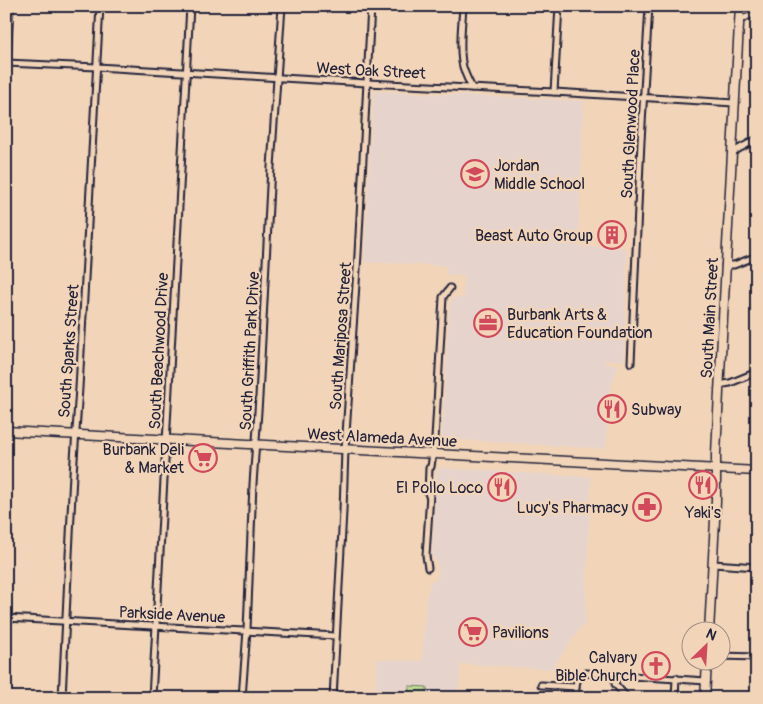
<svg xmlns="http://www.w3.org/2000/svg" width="763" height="704" font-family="Pangolin,sans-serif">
<rect width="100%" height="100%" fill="#f2d5b8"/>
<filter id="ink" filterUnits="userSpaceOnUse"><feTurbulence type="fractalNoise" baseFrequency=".02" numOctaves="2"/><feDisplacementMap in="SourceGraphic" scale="10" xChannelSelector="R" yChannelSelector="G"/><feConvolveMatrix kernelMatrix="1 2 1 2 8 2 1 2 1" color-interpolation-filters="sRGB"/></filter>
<g filter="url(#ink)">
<!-- built -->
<g fill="#e6d4cc">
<polygon points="376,91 584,101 578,246 627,248 624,361 606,360 605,364 619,365 609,392 606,449 444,439 443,438 442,436 449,310 451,300 453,298 463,298 464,275 446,275 446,266 364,262 373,95"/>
<polygon points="441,468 591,477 585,626 582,626 552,669 461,664 458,698 375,698 377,659 422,661 426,598 430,582 437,580 438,573 438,566 432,553 436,477 437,470"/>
</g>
<!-- green -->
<polygon fill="#c0db92" stroke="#717e66" points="409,686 427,687 427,698 409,698"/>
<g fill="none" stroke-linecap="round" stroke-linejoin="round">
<defs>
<g id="minor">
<path d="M463 6C462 25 459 44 462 62 463 71 468 80 472 88"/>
<polyline points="739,20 757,13"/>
<polyline points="6,63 97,67 367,83 554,92 734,103"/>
<polyline points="7,63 10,6"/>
<polyline points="554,92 559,6"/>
<polyline points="733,152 757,139"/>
<polyline points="725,265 734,265 757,256"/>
<polyline points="631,363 641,141 649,6"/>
<polyline points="719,385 730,383 757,372"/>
<polyline points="429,496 428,493 429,468 431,467 435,439 443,297 450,288"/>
<polyline points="713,564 757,567"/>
<polyline points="428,568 426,556 430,494"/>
<polyline points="6,618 336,636"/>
<polyline points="720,656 757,657"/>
<polyline points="616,675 615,684 627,698"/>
<polyline points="541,685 576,687"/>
<polyline points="62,698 73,474 79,388 100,6"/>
<polyline points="152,698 190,6"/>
<polyline points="242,698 247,630 253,484 259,397 271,167 282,6"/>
<polyline points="333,698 343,511 345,449 358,254 371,6"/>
<path d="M576 698C576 686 574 679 586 673L706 681"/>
<polyline points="675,698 676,678"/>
</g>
<g id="secondary">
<polyline points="6,431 757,471"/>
<polyline points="709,632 716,501 716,454 719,392 740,6"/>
<polyline points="705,698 707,662"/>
</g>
</defs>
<!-- minor casing -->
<use href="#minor" stroke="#22223b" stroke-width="9"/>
<!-- secondary casing -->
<use href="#secondary" stroke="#22223b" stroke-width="11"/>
<!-- minor -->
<use href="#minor" stroke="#f2d5b8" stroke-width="5"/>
<!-- secondary -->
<use href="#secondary" stroke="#f2d5b8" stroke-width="8"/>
</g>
</g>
<!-- icons -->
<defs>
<symbol id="school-ring" viewBox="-11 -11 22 22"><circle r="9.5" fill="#f2d5b8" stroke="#d1495b" stroke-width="1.5"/><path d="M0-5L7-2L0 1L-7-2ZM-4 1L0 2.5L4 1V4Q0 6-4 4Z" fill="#d1495b"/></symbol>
<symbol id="building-ring" viewBox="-11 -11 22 22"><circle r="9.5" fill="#f2d5b8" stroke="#d1495b" stroke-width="1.5"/><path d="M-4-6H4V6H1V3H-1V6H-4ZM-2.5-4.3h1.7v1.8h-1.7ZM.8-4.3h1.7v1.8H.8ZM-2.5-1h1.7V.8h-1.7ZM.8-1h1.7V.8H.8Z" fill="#d1495b"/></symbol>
<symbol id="office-ring" viewBox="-11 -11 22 22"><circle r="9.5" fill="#f2d5b8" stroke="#d1495b" stroke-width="1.5"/><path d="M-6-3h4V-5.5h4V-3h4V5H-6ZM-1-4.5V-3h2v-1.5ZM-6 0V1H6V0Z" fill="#d1495b"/></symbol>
<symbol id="restaurant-ring" viewBox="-11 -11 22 22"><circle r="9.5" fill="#f2d5b8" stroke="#d1495b" stroke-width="1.5"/><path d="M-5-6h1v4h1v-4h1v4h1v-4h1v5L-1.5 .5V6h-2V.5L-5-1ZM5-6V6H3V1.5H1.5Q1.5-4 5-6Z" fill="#d1495b"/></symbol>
<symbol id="supermarket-ring" viewBox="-11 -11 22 22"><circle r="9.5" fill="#f2d5b8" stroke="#d1495b" stroke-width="1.5"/><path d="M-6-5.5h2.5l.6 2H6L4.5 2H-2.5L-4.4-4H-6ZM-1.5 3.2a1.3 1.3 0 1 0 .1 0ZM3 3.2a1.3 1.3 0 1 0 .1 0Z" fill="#d1495b"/></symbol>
<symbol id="pharmacy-ring" viewBox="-11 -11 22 22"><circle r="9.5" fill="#f2d5b8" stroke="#d1495b" stroke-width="1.5"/><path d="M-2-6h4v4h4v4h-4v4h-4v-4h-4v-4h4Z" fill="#d1495b"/></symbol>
<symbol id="church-ring" viewBox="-11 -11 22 22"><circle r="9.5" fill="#f2d5b8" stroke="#d1495b" stroke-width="1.5"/><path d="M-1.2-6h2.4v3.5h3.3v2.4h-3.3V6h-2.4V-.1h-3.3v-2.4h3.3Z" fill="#d1495b"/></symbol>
</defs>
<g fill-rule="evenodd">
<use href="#school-ring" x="459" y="158" width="32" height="32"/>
<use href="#building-ring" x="596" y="219" width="32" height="32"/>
<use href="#office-ring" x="472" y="307" width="32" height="32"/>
<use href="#restaurant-ring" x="596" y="393" width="32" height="32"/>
<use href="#supermarket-ring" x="187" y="442" width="32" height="32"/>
<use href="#restaurant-ring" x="687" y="469" width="32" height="32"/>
<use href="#restaurant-ring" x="486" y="471" width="32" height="32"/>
<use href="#pharmacy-ring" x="631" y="491" width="32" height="32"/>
<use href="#supermarket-ring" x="457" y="616" width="32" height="32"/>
<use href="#church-ring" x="640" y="650" width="32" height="32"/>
</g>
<g text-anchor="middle" stroke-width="4.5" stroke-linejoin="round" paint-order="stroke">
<!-- street labels -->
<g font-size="16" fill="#22223b" stroke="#f2d5b8">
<text transform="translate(371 70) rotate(3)" y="6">West Oak Street</text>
<text transform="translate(630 124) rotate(-87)" y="6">South Glenwood Place</text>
<text transform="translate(709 318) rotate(-87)" y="6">South Main Street</text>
<text transform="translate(340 336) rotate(-86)" y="6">South Mariposa Street</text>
<text transform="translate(68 351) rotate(-86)" y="6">South Sparks Street</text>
<text transform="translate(158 351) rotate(-87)" y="6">South Beachwood Drive</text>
<text transform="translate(249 351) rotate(-87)" y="6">South Griffith Park Drive</text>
<text transform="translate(382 437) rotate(3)" y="6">West Alameda Avenue</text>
<text transform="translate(172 614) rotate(3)" y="6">Parkside Avenue</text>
</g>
<!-- poi labels -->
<g font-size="16" fill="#22223b" stroke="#f2d5b8" text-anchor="end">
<text x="494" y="171" text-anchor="start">Jordan<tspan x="494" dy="18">Middle School</tspan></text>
<text x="593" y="241">Beast Auto Group</text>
<text x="507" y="320" text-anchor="start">Burbank Arts &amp;<tspan x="507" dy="18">Education Foundation</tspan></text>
<text x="631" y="415" text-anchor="start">Subway</text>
<text x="184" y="455">Burbank Deli<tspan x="184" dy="18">&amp; Market</tspan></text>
<text x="483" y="493">El Pollo Loco</text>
<text x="628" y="513">Lucy's Pharmacy</text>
<text x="703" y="518" text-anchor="middle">Yaki's</text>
<text x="492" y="638" text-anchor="start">Pavilions</text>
<text x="637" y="663">Calvary<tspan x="637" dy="18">Bible Church</tspan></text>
</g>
</g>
<!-- margin -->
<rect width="763" height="704" fill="none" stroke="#f2d5b8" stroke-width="25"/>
<rect x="12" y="12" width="738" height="679" fill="none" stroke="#22223b" stroke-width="2" filter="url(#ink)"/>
<!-- north arrow -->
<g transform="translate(706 646) rotate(25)"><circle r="24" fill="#f2d5b8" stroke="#9f8d86"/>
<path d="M0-4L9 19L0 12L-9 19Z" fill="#d1495b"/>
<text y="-8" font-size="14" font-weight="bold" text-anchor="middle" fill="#22223b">N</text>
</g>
</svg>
